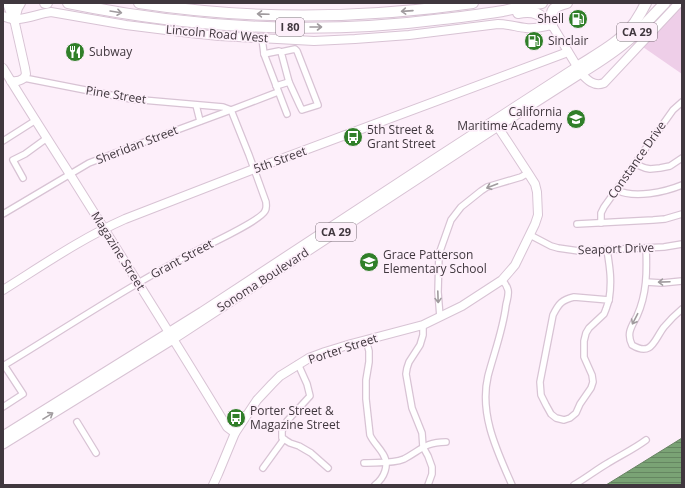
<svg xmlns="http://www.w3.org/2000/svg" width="685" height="488" font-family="'Open Sans',sans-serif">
<defs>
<pattern id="water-rules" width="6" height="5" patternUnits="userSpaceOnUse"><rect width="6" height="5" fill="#7aa375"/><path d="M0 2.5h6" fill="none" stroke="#658661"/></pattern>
</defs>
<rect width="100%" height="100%" fill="#fdeffa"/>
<!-- pitch -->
<polygon fill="#eecee8" points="682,7 682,74 643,47 677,10"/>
<!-- water -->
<polygon fill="url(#water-rules)" stroke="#698364" points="682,438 682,485 606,485"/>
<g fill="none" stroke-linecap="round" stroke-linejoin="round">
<defs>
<g id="street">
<polyline points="262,38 264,54 287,114"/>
<polyline points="264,54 279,51 281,52 289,82 300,106 302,110 318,105 297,51 295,49 281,52"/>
<polyline points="276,86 289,82"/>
<polyline points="196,105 200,121"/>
<polyline points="3,141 36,120"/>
<polyline points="635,164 645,168 650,169 660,168 670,166 682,158"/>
<polyline points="23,178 13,160 25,154 47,138"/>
<path d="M617 190C634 199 665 192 682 185"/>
<polyline points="3,214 89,163 131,147 231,110 278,92"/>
<polyline points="601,223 601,213 604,207 673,110 682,102"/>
<polyline points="577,224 653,220 665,219 682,214"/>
<polyline points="530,235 551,246 558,248 579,251 664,247 682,244"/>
<path d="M646 248C647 271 647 294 637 316 632 326 626 333 632 345 652 357 654 340 664 327 669 321 676 314 682 309"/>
<path d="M607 250C610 268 612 282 609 300"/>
<path d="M502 280C505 283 507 286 508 290 509 295 507 300 506 305 503 330 494 353 488 376 479 414 497 451 512 485"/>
<polyline points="646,282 662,283 682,281"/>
<path d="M574 297 609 300 606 309 604 314 589 328 586 333 584 341V357L592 375 593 382 591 388 580 404 576 413 570 418 564 420 556 418 551 414 546 405 541 395 540 382 553 315C559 303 562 300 574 297Z"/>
<polyline points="440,317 438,292 439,254 451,220 461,207 481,191 487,187 521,177 528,173"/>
<polyline points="423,325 423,335 420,345 409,362 407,368 406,374 412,408 422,433 423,447 428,456 432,467 432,474 428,485"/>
<path d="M366 340 369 351V362L366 380V399L370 435C373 442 379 447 383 454 390 465 384 478 375 485"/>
<polyline points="298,364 307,384 310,396 287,421 282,431 282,438 290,443 299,446 311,453 328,468"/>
<path d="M3 366C69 326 133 283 202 248 214 242 261 220 265 211 267 208 266 205 266 202L249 155 231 110 223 107 131 99 24 78"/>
<polyline points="3,407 23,394 4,365"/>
<polyline points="77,422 96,453"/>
<path d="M364 463C376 462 392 464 404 459 421 450 425 442 446 442"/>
<polyline points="263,468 284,439"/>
<path d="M574 485C586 478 596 470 608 463 621 455 634 449 646 440"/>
</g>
<g id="secondary">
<path d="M3 16C18 24 35 14 51 12L126 25 190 33 219 36 314 41 355 39 409 35 498 24C507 24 517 27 526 28 535 29 543 27 552 25L581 73C587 80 594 87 604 83L679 3"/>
<path d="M3 68C25 104 48 140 71 176 121 256 172 336 221 417L227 427 235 433"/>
<path d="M11 81C16 82 20 81 24 78L26 74 25 68 14 19"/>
<path d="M3 290C43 265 82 238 125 219L254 169 568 52"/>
<polyline points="213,485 218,474 235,433 257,400 272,384 280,376 309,358 325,352 351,344 423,325 462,306 502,280 509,272 515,265 535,224 538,215 537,192 535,184 528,173 494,121"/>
</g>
<g id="primary">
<polyline points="3,436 202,312 432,161 577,67"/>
<polyline points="3,444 173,339 498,126 581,73"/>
</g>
<g id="highway">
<polyline points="8,3 14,19"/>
<polyline points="45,3 47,3"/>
<path d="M68 3C190 28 319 35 443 19 463 17 483 14 503 11 516 8 529 5 542 3"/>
<path d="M139 3C249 20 363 19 473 3"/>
<path d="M518 13C535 10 540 14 552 25"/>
<polyline points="14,19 17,8 20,3"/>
<path d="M552 25C550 10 552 7 567 3"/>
<path d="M577 67C597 54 621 42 635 22 639 16 643 9 646 3"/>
<path d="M581 73C599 62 616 51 632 37 644 26 654 14 665 3"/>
</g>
</defs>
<!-- street casing -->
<use href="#street" stroke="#d8c3d4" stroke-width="8"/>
<!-- secondary casing -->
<use href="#secondary" stroke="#d8c3d4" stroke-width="10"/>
<!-- primary casing -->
<use href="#primary" stroke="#d8c3d4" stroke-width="11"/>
<!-- highway casing -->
<use href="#highway" stroke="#d8c3d4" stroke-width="12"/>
<!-- street -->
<use href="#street" stroke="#fff" stroke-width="5.5"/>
<!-- secondary -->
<use href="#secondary" stroke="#fff" stroke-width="8"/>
<!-- primary -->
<use href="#primary" stroke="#fff" stroke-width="9"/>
<!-- highway -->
<use href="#highway" stroke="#fff" stroke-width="10"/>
</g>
<!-- one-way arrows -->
<defs><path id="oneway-shaft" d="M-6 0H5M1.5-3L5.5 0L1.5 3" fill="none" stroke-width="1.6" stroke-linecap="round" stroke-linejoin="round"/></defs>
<g stroke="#a09b9e">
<use href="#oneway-shaft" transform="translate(407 11) rotate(176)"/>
<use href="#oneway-shaft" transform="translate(116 12) rotate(9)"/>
<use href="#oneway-shaft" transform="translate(263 14) rotate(-178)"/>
<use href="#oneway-shaft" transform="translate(316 27)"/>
<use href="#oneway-shaft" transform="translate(492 186) rotate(159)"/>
<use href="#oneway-shaft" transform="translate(664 282) rotate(178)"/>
<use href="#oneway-shaft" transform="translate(438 297) rotate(88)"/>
<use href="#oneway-shaft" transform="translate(635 319) rotate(117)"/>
<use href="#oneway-shaft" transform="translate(48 416) rotate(-32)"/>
</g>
<!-- icons -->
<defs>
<symbol id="fuel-disc" viewBox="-11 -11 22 22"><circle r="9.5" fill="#307f29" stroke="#fdeffa"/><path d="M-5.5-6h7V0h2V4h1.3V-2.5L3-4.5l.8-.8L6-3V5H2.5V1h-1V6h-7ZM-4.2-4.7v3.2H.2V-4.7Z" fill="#fff"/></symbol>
<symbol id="restaurant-disc" viewBox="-11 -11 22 22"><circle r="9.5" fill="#307f29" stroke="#fdeffa"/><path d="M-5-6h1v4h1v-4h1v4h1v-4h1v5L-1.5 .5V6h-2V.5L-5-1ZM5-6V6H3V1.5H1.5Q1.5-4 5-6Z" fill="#fff"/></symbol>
<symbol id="university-disc" viewBox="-11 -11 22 22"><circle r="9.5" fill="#307f29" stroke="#fdeffa"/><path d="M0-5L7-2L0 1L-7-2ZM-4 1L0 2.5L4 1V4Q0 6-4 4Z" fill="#fff"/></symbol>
<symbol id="bus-disc" viewBox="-11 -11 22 22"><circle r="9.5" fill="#307f29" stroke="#fdeffa"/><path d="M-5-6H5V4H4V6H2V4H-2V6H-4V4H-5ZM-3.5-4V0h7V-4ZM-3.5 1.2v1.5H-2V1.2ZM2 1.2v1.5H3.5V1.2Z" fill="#fff"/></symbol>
<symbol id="school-disc" viewBox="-11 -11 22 22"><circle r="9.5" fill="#307f29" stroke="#fdeffa"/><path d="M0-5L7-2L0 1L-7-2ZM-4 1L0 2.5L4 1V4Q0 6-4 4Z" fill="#fff"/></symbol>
</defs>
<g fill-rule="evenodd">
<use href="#fuel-disc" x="567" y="8" width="22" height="22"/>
<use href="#fuel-disc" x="523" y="30" width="22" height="22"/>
<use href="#restaurant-disc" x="64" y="41" width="22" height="22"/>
<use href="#university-disc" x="565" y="108" width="22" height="22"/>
<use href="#bus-disc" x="342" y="126" width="22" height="22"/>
<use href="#school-disc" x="358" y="251" width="22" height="22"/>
<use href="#bus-disc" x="225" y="407" width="22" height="22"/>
</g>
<g text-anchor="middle" stroke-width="3.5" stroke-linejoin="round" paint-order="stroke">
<!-- shield labels -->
<g fill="#fdeffa" stroke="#796e76" stroke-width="1">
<rect x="276" y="18" width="28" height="18" rx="3"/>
<rect x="617" y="23" width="40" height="18" rx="3"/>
<rect x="316" y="223" width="40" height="18" rx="3"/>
</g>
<g font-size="11" font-weight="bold" fill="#40373e">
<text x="290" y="31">I 80</text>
<text x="637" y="36">CA 29</text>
<text x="336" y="236">CA 29</text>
</g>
<!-- poi labels -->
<g font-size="12" fill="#40373e" stroke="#fdeffa" text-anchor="start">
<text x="564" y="23" text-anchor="end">Shell</text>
<text x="548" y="45">Sinclair</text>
<text x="89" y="56">Subway</text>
<text x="562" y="116" text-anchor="end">California<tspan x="562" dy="14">Maritime Academy</tspan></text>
<text x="367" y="134">5th Street &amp;<tspan x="367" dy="14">Grant Street</tspan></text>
<text x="383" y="259">Grace Patterson<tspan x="383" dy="14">Elementary School</tspan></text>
<text x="250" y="415">Porter Street &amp;<tspan x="250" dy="14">Magazine Street</tspan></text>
</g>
<!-- street labels -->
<g font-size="12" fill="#40373e" stroke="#fdeffa">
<text transform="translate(217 34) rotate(5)" y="4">Lincoln Road West</text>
<text transform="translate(116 95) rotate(9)" y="4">Pine Street</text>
<text transform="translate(137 145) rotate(-21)" y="4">Sheridan Street</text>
<text transform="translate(280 160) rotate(-20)" y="4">5th Street</text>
<text transform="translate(637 160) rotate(-55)" y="4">Constance Drive</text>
<text transform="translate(616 249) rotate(-2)" y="4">Seaport Drive</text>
<text transform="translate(118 251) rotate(58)" y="4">Magazine Street</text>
<text transform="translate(182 259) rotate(-28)" y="4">Grant Street</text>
<text transform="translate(263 280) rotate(-33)" y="4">Sonoma Boulevard</text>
<text transform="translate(343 349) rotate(-18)" y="4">Porter Street</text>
</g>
</g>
<!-- border -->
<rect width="685" height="488" fill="none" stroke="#40373e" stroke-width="8"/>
</svg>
